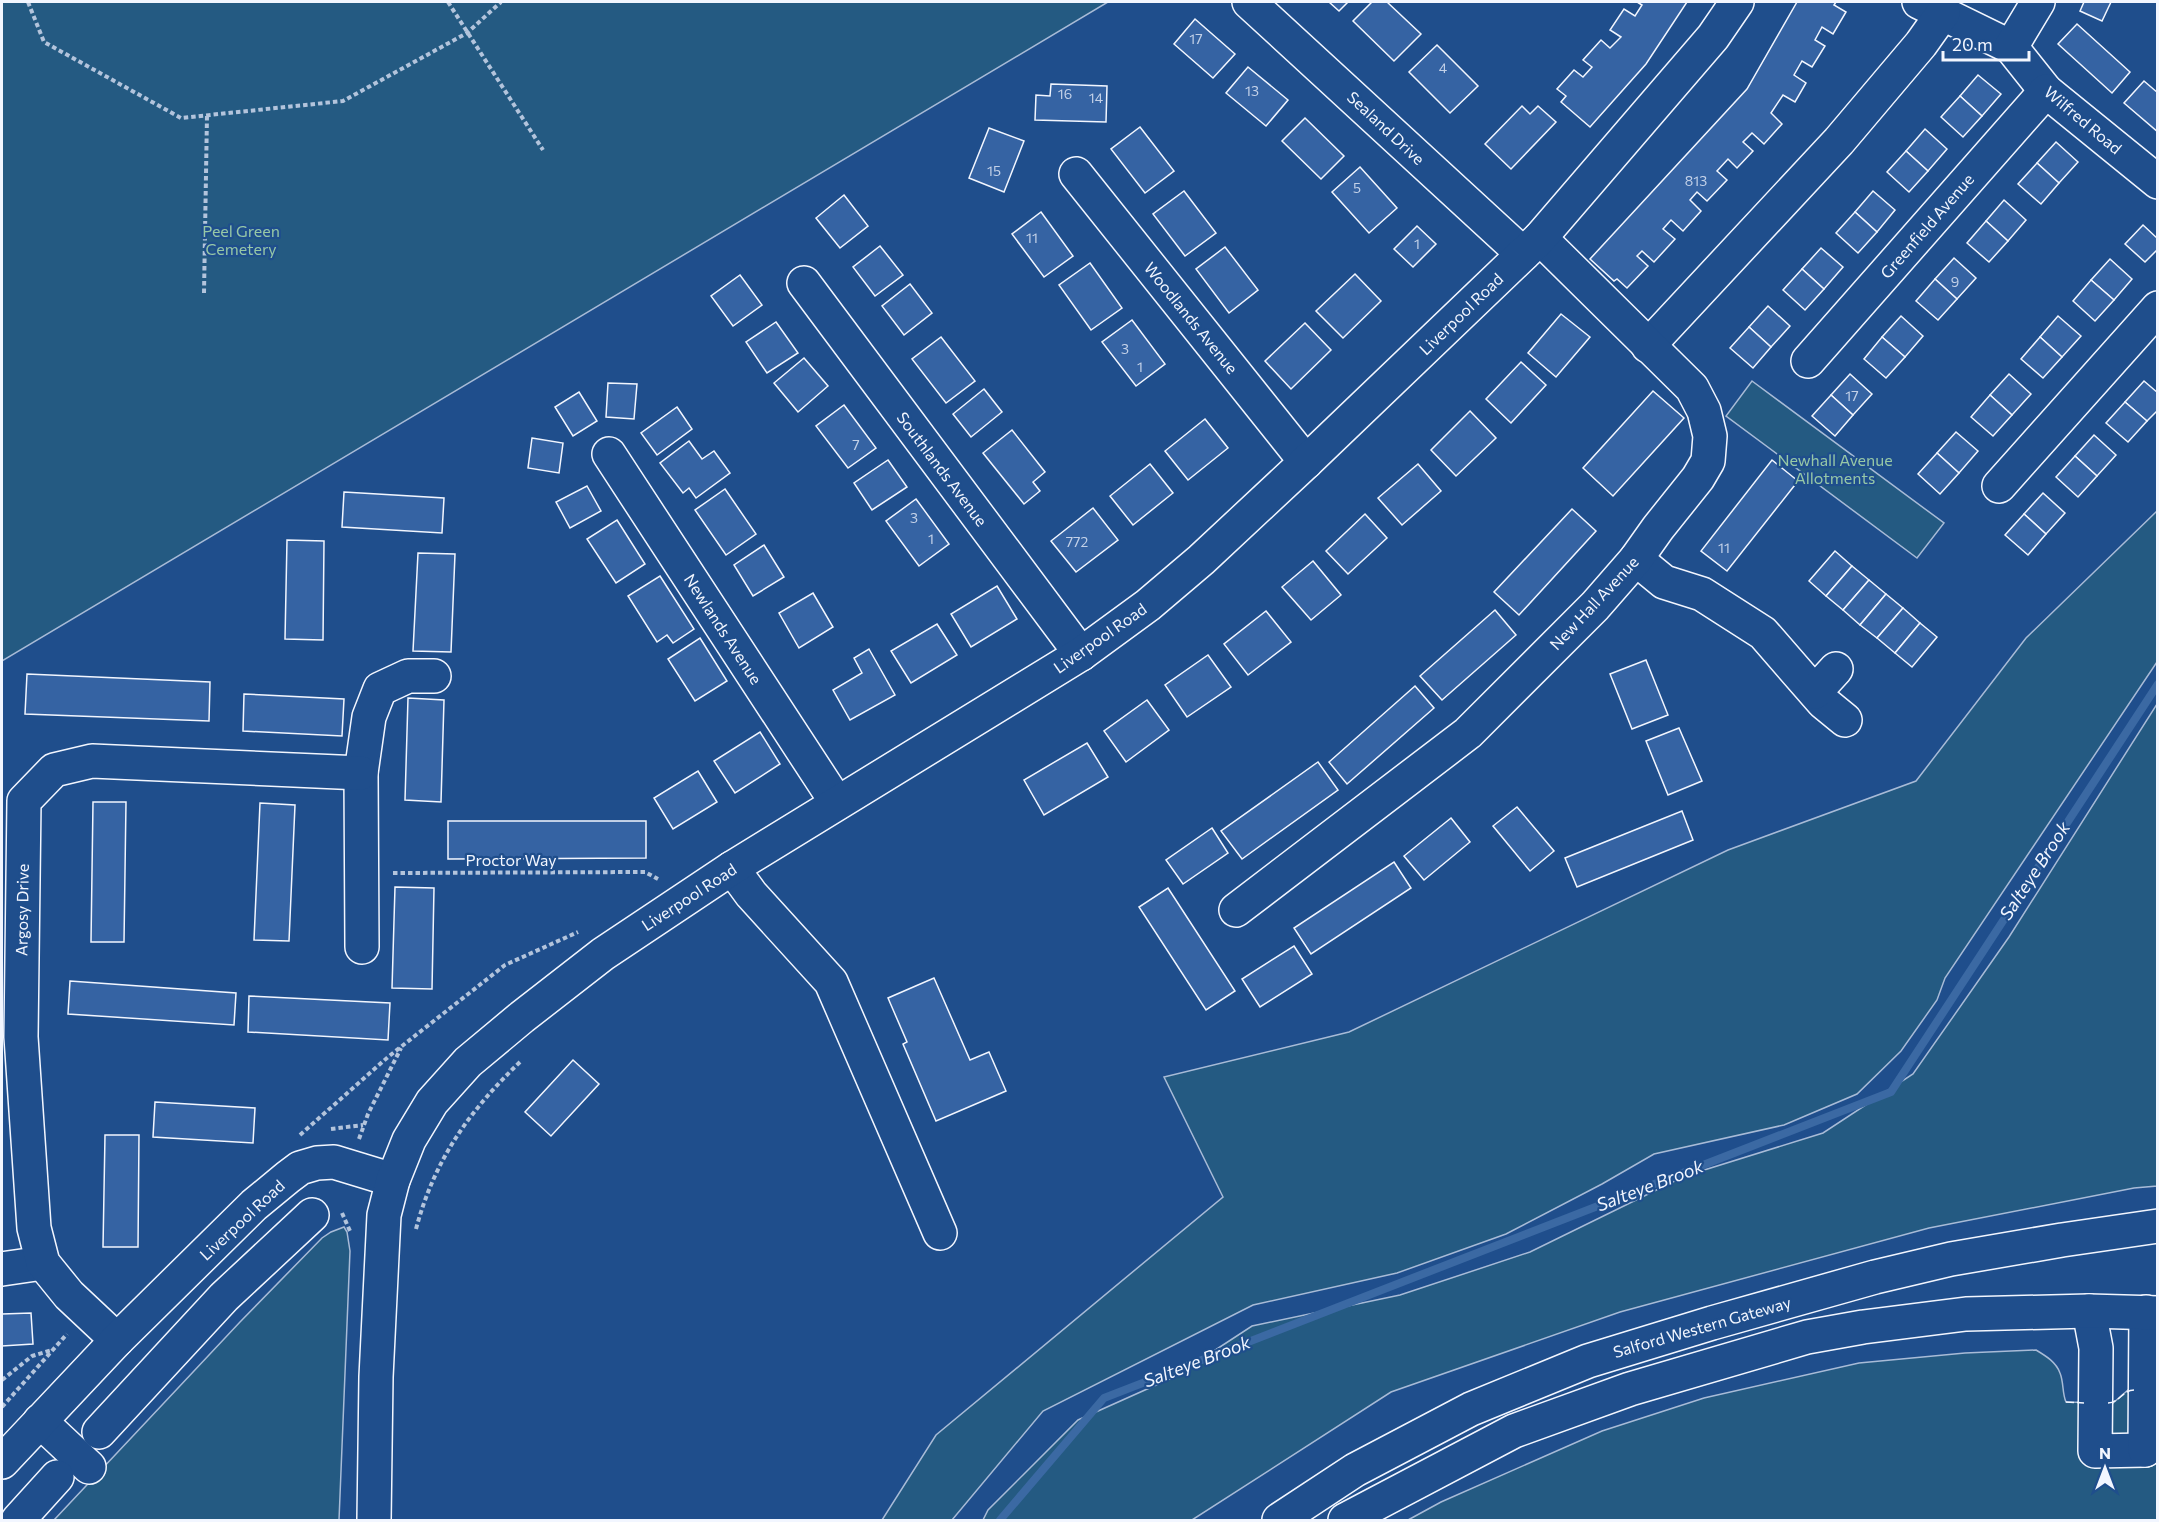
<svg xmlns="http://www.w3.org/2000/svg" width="2159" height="1522" font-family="Commissioner,sans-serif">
<rect width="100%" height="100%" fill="#1f4e8c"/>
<!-- green -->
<g fill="#245a82" stroke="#a8bbd7" stroke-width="1.5">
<polygon points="2,2 1108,2 2,661"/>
<polygon points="1752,381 1944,523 1917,558 1726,416"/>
<polygon points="2157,511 2157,662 1945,978 1937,1000 1901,1051 1857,1094 1784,1125 1654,1154 1602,1184 1506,1234 1397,1273 1253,1305 1043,1411 952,1520 882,1520 936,1435 1223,1197 1164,1077 1349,1032 1728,850 1916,781 2026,638"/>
<polygon points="2157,704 2157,1186 2134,1188 1929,1228 1620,1312 1391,1392 1192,1520 983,1520 988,1510 1078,1420 1174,1377 1252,1326 1400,1295 1530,1252 1685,1176 1823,1133 1913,1074 2009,937"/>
<polygon points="344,1227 347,1232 350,1251 339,1520 54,1520 240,1322 322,1238 331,1232"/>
<path d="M2036 1350C2046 1356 2056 1362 2060 1373 2064 1383 2062 1393 2066 1402L2113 1403 2128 1390H2157V1520H1408L1441 1502 1602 1431 1704 1398 1859 1363 1965 1353Z"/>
</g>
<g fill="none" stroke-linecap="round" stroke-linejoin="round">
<!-- stream -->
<polyline stroke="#3b69a3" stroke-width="8" points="1000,1520 1104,1398 1891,1092 2158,684"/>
</g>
<!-- building -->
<g fill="#3563a3" stroke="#f2f6ff" stroke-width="1.5">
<polygon points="1329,2 1348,2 1339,11"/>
<polygon points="1372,2 1387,2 1421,34 1394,61 1353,21"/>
<polygon points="1637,2 1687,2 1646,64 1590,127 1561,102 1566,96 1557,89 1574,70 1583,77 1592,67 1583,60 1601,40 1610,48 1621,37 1610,30 1624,9 1635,16 1642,5"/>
<polygon points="1797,2 1836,2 1834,5 1846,12 1833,34 1822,27 1815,40 1825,46 1812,67 1802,61 1794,75 1806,83 1795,102 1783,95 1771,113 1782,124 1764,144 1752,133 1743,142 1753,151 1737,168 1728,159 1717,171 1727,180 1707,201 1697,192 1690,200 1701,211 1683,231 1671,220 1663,229 1675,239 1654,262 1642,251 1637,256 1648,266 1627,288 1617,279 1614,281 1590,259 1747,89"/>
<polygon points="2084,2 2111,2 2102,21 2080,11"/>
<polygon points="1195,19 1235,54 1213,78 1174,44"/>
<polygon points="2077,24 2130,72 2112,93 2058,44"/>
<polygon points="1437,45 1478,86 1450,113 1409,72"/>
<polygon points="1248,67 1288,100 1266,126 1226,93"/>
<polygon points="1978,75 2001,94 1982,116 1960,96"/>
<polygon points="2144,81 2158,93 2158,132 2124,103"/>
<polygon points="1051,84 1107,86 1106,122 1035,120 1036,95 1050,96"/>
<polygon points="1960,96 1982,116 1963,137 1941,117"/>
<polygon points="1522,106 1530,114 1538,106 1556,122 1511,169 1485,144"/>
<polygon points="1305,118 1344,156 1321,179 1282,141"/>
<polygon points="1140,127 1174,171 1145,193 1111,149"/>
<polygon points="989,128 1024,141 1004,192 969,178"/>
<polygon points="1925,129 1947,149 1928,171 1906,151"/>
<polygon points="2056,142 2078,162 2059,183 2037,163"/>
<polygon points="1906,151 1928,171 1909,192 1887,172"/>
<polygon points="2037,163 2059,183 2041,204 2018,184"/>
<polygon points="1360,167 1397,208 1369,233 1332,192"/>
<polygon points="1184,191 1216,233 1185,256 1153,214"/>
<polygon points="1873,191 1895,210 1877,232 1855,212"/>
<polygon points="844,195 868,226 840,248 816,218"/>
<polygon points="2004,200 2026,220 2008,241 1986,221"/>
<polygon points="1041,212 1073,256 1044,277 1012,234"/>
<polygon points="1855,212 1877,232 1858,253 1836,233"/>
<polygon points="1986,221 2008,241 1989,262 1967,243"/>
<polygon points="2143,225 2158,239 2158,249 2145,262 2125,244"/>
<polygon points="1417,226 1436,244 1413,267 1394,249"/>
<polygon points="880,246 903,275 875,296 853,267"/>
<polygon points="1225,247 1258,290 1229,313 1196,269"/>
<polygon points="1821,248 1843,267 1824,289 1802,269"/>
<polygon points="1954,258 1976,278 1957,299 1935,279"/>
<polygon points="2110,259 2132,279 2114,300 2091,280"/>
<polygon points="1090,263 1122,308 1091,330 1059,285"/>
<polygon points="1802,269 1824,289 1805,310 1783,290"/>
<polygon points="1355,274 1381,301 1343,338 1316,311"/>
<polygon points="740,275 762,305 733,326 711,296"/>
<polygon points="1935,279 1957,299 1938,320 1916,301"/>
<polygon points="2091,280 2114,300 2095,321 2073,301"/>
<polygon points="910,284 932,313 904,335 882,306"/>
<polygon points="1768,306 1790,326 1771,347 1749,327"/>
<polygon points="1561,314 1590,337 1556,377 1528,353"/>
<polygon points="1901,316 1923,336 1905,357 1882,337"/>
<polygon points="2058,316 2081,336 2062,357 2040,337"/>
<polygon points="1132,320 1165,364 1136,386 1102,342"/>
<polygon points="776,322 798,353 767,373 746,342"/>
<polygon points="1305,323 1331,350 1291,389 1265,361"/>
<polygon points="1749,327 1771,347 1753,368 1730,348"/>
<polygon points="941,337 975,381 946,403 912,359"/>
<polygon points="1882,337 1905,357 1886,378 1864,359"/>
<polygon points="2040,337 2062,357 2043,378 2021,359"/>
<polygon points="804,358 828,386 798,412 774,383"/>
<polygon points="1521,362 1546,385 1511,423 1486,399"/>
<polygon points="1850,374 1872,394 1853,415 1831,395"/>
<polygon points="2009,374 2031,394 2012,415 1990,395"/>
<polygon points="2144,381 2158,393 2158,410 2147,421 2125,402"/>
<polygon points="608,383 637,384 634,419 606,417"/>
<polygon points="984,389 1002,412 971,437 953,414"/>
<polygon points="1653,391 1684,418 1613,496 1583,468"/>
<polygon points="579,392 597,421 573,436 555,407"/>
<polygon points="1831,395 1853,415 1835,436 1812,416"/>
<polygon points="1990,395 2012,415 1993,436 1971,417"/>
<polygon points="2125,402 2147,421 2128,442 2106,423"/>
<polygon points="844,405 876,448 848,468 816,426"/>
<polygon points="677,407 692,429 657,455 641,433"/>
<polygon points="1470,411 1496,438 1456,476 1431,450"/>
<polygon points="1205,419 1228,448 1188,480 1165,451"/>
<polygon points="1012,430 1045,472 1033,482 1040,491 1024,504 983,453"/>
<polygon points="1956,432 1978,451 1959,473 1937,453"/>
<polygon points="2094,435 2116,455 2097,476 2075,456"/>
<polygon points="532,438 563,443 559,473 528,468"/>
<polygon points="689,441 702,459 714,451 730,473 696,498 689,488 683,493 660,463"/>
<polygon points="1937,453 1959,473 1940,494 1918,474"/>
<polygon points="2075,456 2097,476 2078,497 2056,477"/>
<polygon points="888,460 907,487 872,510 854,483"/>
<polygon points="1772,460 1798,481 1727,571 1701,551"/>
<polygon points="1150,464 1173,493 1133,525 1110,496"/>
<polygon points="1418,464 1441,491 1402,525 1378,498"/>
<polygon points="587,486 601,511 570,528 556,502"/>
<polygon points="725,489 756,534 726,555 695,510"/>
<polygon points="344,492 444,498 442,533 342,527"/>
<polygon points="2043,493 2065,513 2046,534 2024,514"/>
<polygon points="916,499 949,544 919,566 886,521"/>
<polygon points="1093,508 1118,540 1076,572 1051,541"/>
<polygon points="1572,509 1596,531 1519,615 1494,592"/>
<polygon points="1365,514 1387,538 1348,574 1326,551"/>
<polygon points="2024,514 2046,534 2028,555 2005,535"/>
<polygon points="617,520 645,564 616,583 587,539"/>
<polygon points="287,540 324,541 323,640 285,639"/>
<polygon points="764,545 784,577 753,596 734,565"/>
<polygon points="1835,551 1852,566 1826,596 1809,581"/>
<polygon points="418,553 455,554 451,652 413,651"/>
<polygon points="1313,561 1341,595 1311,620 1282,587"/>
<polygon points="1852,566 1869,580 1843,610 1826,596"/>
<polygon points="660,576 694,629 673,643 667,635 657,642 628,596"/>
<polygon points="1869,580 1886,594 1860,625 1843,610"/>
<polygon points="997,586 1017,619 971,647 951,614"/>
<polygon points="813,593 833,627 799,648 779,613"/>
<polygon points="1886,594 1903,608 1877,638 1860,625"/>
<polygon points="1903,608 1920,623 1895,653 1877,638"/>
<polygon points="1495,610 1516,635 1442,700 1420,676"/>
<polygon points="1266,611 1291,642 1248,675 1224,644"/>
<polygon points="1920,623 1937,637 1912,667 1895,653"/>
<polygon points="937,624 957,655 911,683 891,651"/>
<polygon points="700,638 727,681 695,701 668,659"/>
<polygon points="869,649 895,695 850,720 833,690 862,673 854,658"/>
<polygon points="1208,655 1231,687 1187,717 1165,685"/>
<polygon points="1646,660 1668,715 1632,729 1610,674"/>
<polygon points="27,674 210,682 209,721 25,714"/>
<polygon points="1415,686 1434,708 1347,784 1329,762"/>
<polygon points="244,694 344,699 342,736 243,731"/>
<polygon points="408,698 444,700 441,802 405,800"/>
<polygon points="1147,700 1169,730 1126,762 1104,731"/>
<polygon points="1679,728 1702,781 1668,795 1646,741"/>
<polygon points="760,732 780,764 735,793 714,761"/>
<polygon points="1087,743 1108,777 1044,815 1024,780"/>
<polygon points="1318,762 1338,790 1242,859 1221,831"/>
<polygon points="698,771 717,802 673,829 654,798"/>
<polygon points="93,802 126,802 124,942 91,942"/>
<polygon points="260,803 295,805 289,941 254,940"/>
<polygon points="1517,807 1554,851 1530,871 1493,826"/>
<polygon points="1682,811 1693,840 1577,887 1565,858"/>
<polygon points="1451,818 1470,842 1424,880 1404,856"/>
<polygon points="448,821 646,821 646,858 448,859"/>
<polygon points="1212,828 1228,853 1183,884 1166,860"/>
<polygon points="1394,862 1411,888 1311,954 1294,928"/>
<polygon points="395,887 434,888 432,989 392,988"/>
<polygon points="1168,888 1235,991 1206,1010 1139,907"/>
<polygon points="1294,946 1312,974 1260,1007 1242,979"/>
<polygon points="934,978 970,1060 989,1052 1006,1091 936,1121 903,1044 907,1042 888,998"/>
<polygon points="70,981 236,993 234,1025 68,1014"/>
<polygon points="249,996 390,1003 388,1040 248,1032"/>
<polygon points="573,1060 599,1084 551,1136 525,1112"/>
<polygon points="155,1102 255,1108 253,1143 153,1137"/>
<polygon points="105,1135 139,1135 138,1247 103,1247"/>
<polygon points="31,1313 33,1344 2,1346 2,1314"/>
</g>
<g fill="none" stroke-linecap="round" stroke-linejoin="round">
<defs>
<g id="minor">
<polyline points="1249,2 1523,254"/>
<polyline points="1919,2 2011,47 2046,91 2158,182"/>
<polyline points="2011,47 2038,2"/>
<polyline points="1076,174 1306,462"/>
<polyline points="804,283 1081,654"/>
<polyline points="1648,346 1839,141 1921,44 1943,13"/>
<polyline points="1808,361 2046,91"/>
<polyline points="609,454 837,803"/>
<polyline points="1999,486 2158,308"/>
<polyline points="1636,559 1664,582 1702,594 1763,633 1823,702 1845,720"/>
<polyline points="1815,692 1836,669"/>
<polyline points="732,868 751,894 831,982 940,1233"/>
<polyline points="1236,910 1468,733 1595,606 1636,559 1658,528 1698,478 1708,461 1710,436 1704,411 1692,388 1540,238"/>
<polyline points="362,947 361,773 369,717 380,689 408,676 434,676"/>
<polyline points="2,1269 43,1263"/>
<polyline points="2089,1311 2096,1348 2095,1451 2145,1450"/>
<polyline points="117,1340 69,1295 43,1263 34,1228 21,1037 24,801 54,770 92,761 361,773"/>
<polyline points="40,1421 89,1467"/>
<polyline points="99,1432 224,1297 312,1215"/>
<polyline points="2145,1450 2146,1312"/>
<polyline points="2,1462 117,1340 254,1205 288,1177 300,1168 317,1163 334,1162 393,1180"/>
<polyline points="18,1520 57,1477"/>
<polyline points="1279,1520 1355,1470 1471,1409 1588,1361 1712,1323 1875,1277 1951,1259 2062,1240 2158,1226"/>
<polyline points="1345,1520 1514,1431 1630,1389 1807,1337 1863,1327 1966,1314 2089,1311 2158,1313"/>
</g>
<polyline id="highway" points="374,1520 376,1377 384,1215 393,1180 409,1140 432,1102 468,1062 522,1017 603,954 732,868 1081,654 1148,605 1201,560 1306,462 1540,238 1713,37 1737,2"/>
</defs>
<!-- minor casing -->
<use href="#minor" stroke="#f2f6ff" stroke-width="36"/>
<!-- highway casing -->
<use href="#highway" stroke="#f2f6ff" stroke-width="36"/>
<!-- path -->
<g stroke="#b3c4dc" stroke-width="4" stroke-dasharray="4.5 3" stroke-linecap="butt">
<polyline points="28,2 44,42 181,118 343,101 467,33 501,2"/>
<polyline points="448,2 543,150"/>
<polyline points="204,293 207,115"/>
<polyline points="393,873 645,872 658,879"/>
<polyline points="331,1129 363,1125"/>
<polyline points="300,1135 388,1057 505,965 578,932"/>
<polyline points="359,1139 368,1114 401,1048"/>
<polyline points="342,1213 350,1231"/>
<path d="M416 1229C435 1158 470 1110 522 1060"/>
<polyline points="2,1380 32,1356 52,1350"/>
<polyline points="2,1407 67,1334"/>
</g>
<!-- minor -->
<use href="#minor" stroke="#1f4e8c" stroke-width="33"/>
<!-- highway -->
<use href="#highway" stroke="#1f4e8c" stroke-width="33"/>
<!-- fence -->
<g stroke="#f2f6ff" stroke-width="1.5" stroke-dasharray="8 3" stroke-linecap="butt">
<polyline points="2066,1402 2084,1403"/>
<path d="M2108 1403C2119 1403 2123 1390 2134 1390"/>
</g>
</g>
<g text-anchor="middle" stroke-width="4.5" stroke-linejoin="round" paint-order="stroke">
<!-- number labels -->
<g font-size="14" fill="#c3d1e8">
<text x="1196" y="44">17</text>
<text x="1443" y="73">4</text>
<text x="1252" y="96">13</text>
<text x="1065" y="99">16</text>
<text x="1096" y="103">14</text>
<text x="994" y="176">15</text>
<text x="1696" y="186">813</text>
<text x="1357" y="193">5</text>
<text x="1032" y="243">11</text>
<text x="1417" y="249">1</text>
<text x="1955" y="287">9</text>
<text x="1125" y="354">3</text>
<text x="1140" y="372">1</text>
<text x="1852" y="401">17</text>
<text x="856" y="450">7</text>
<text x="914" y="523">3</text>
<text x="931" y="544">1</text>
<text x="1077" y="547">772</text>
<text x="1724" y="553">11</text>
</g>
<!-- street labels -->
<g font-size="16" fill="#f2f6ff" stroke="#1f4e8c">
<text transform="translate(2083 120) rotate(40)" y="6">Wilfred Road</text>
<text transform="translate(1386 128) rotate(43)" y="6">Sealand Drive</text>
<text transform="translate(1927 226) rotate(-49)" y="6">Greenfield Avenue</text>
<text transform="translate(1461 314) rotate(-44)" y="6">Liverpool Road</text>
<text transform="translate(1191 318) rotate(51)" y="6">Woodlands Avenue</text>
<text transform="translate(942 469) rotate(53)" y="6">Southlands Avenue</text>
<text transform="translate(1594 603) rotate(-47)" y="6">New Hall Avenue</text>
<text transform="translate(723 629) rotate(57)" y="6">Newlands Avenue</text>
<text transform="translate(1100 638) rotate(-35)" y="6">Liverpool Road</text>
<text x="511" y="866">Proctor Way</text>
<text transform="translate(689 897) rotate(-33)" y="6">Liverpool Road</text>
<text transform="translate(22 910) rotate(-89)" y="6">Argosy Drive</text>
<text transform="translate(242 1220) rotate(-43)" y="6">Liverpool Road</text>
<text transform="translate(1702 1327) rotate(-16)" y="6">Salford Western Gateway</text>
</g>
<!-- park labels -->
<g font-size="16" fill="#97c8a6" stroke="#1f4e8c">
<text x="241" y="237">Peel Green<tspan x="241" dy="18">Cemetery</tspan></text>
<text x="1835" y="466">Newhall Avenue<tspan x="1835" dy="18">Allotments</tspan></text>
</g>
<!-- water labels -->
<g font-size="18" font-style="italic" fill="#f2f6ff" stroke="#1f4e8c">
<text transform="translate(2035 871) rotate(-57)" y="6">Salteye Brook</text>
<text transform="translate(1650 1186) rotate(-21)" y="6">Salteye Brook</text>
<text transform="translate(1197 1362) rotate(-21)" y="6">Salteye Brook</text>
</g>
</g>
<!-- border -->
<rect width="2159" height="1522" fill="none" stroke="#f2f6ff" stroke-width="6"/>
<!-- north arrow -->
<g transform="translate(2105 1468)" stroke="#1f4e8c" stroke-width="4.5" paint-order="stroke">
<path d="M0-4.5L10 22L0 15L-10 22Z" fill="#f2f6ff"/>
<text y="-9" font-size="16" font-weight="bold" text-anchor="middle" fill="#f2f6ff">N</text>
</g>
<!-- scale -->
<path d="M1943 51v9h86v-9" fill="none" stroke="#f2f6ff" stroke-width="3"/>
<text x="1952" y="51" font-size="18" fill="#f2f6ff" stroke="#1f4e8c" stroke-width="4.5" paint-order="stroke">20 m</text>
</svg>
